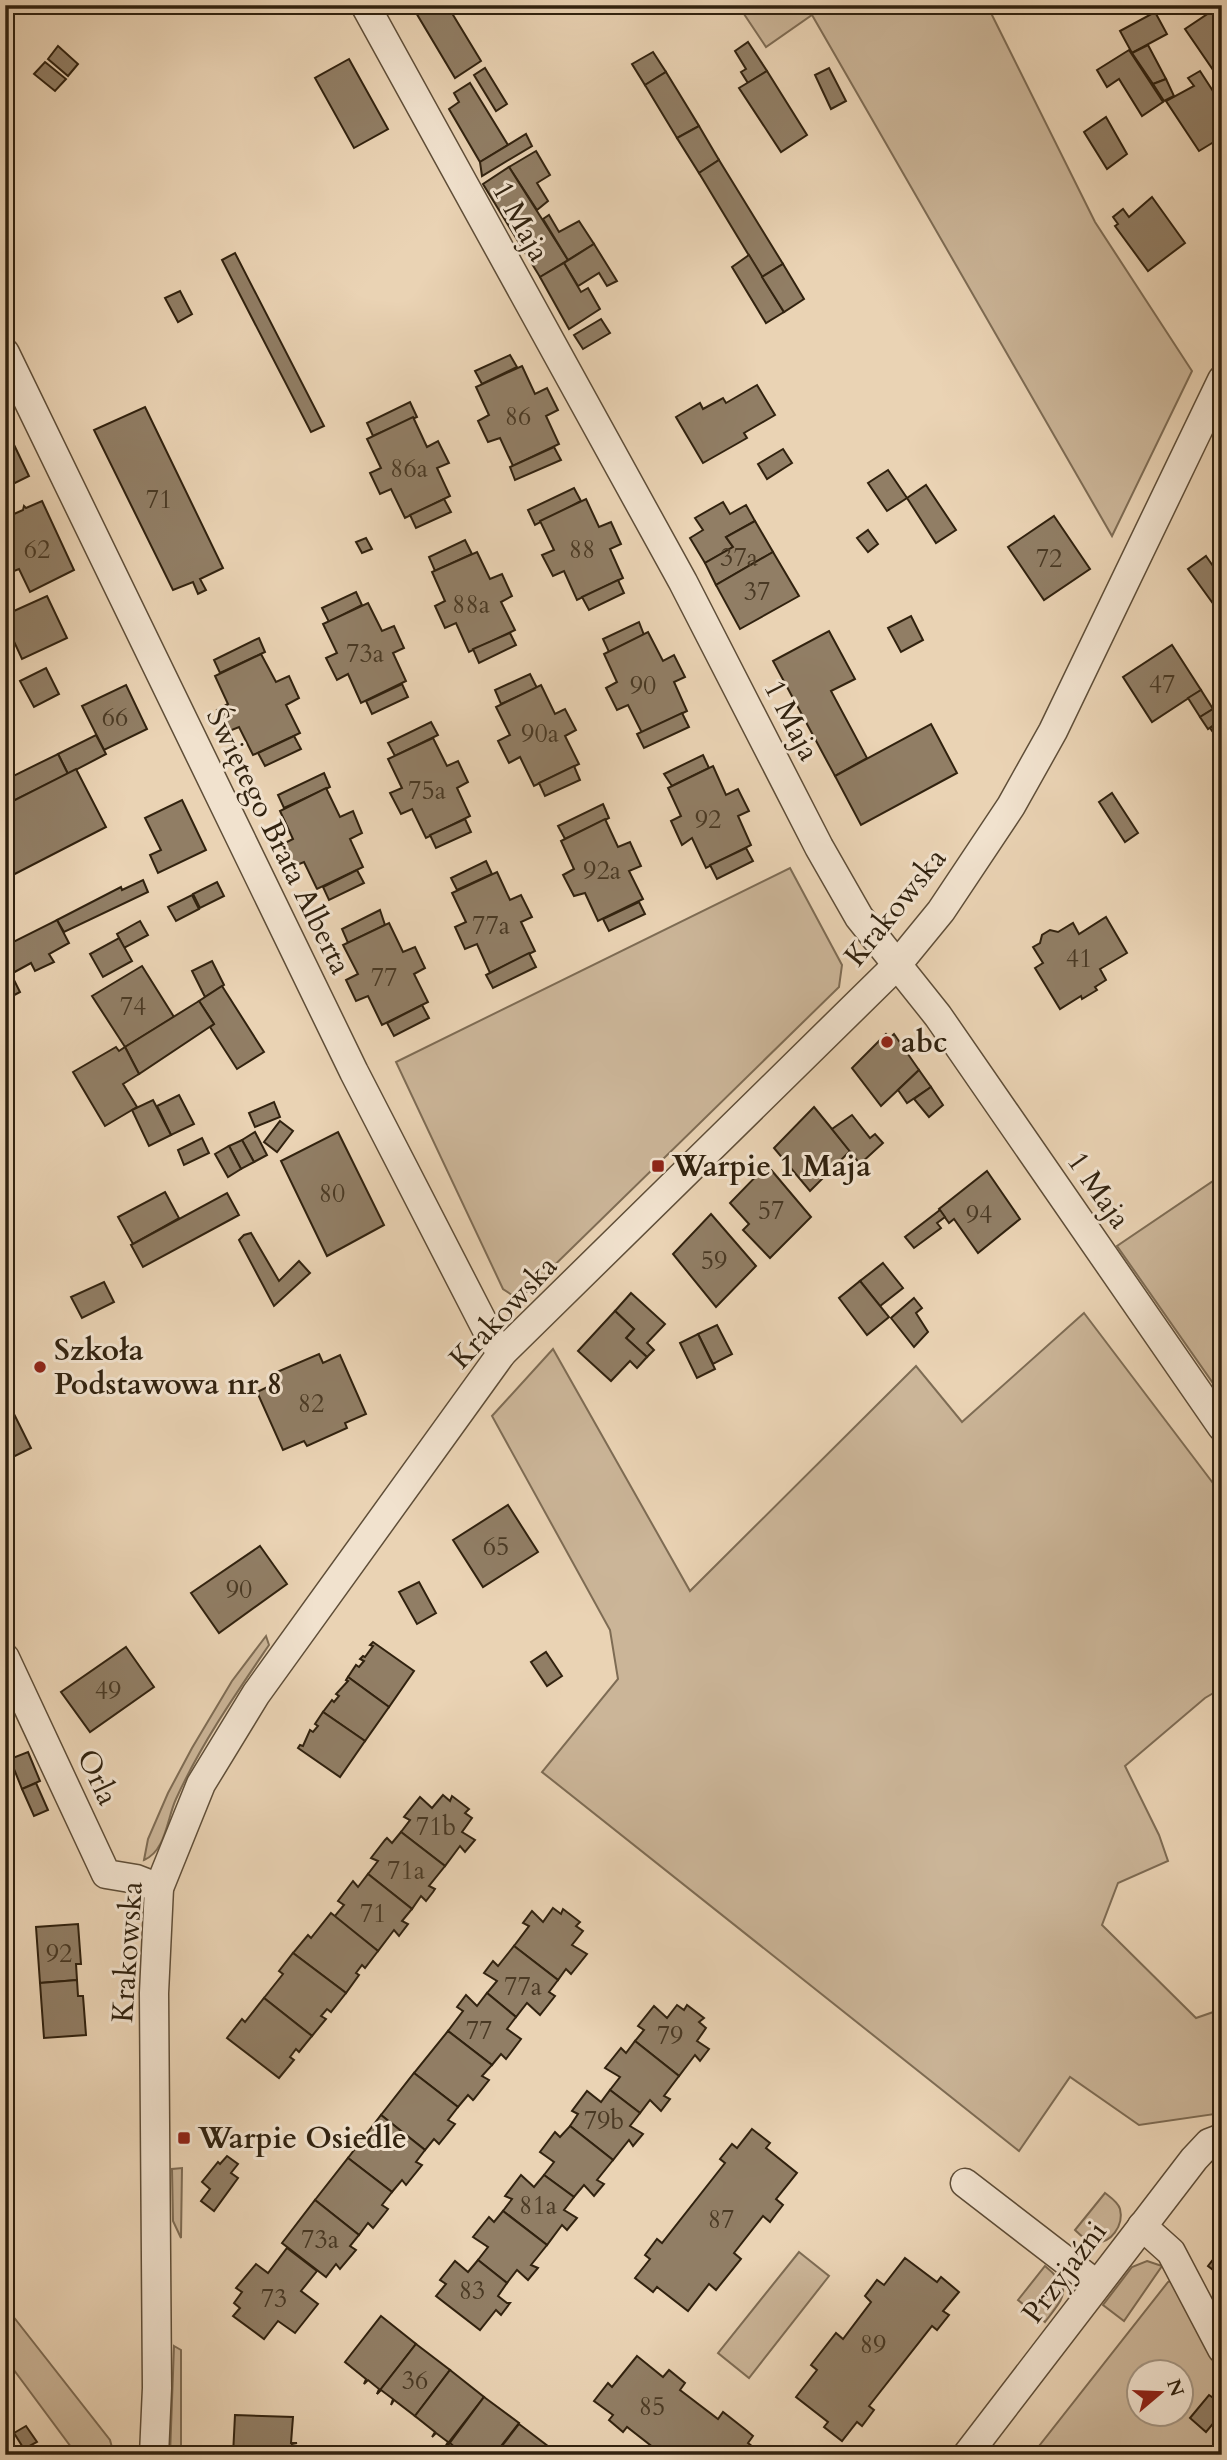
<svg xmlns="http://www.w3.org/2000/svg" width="1227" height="2460" font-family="Cardo,serif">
<rect width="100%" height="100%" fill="#ead3b4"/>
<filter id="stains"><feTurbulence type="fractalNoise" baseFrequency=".00286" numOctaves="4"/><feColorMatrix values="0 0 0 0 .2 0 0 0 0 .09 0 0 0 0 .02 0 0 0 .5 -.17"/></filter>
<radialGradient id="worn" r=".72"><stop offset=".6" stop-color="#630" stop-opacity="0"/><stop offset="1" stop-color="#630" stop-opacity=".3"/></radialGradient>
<!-- green -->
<g fill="#cbb598" stroke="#7e6c54" stroke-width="2" fill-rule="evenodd">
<polygon points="738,5 987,5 1095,222 1192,371 1112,536 812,15 766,47"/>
<polygon points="790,868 842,965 839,987 527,1292 515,1297 503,1289 396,1062"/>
<polygon points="1222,1175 1222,1396 1117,1246"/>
<polygon points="1084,1313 1222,1495 1222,1688 1205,1698 1125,1766 1159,1835 1168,1861 1118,1883 1102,1925 1196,2018 1222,2009 1222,2113 1139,2125 1070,2077 1019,2151 542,1772 618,1679 610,1630 492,1416 553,1349 690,1591 916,1366 962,1422"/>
<path d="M266 1636 269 1645C235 1695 201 1744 176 1799 167 1818 166 1851 144 1860L148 1839 168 1793 192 1748 232 1681Z"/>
<polygon points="182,2168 181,2238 173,2221 172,2169"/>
<path d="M1105 2193C1110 2197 1118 2202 1120 2209 1124 2225 1111 2245 1093 2242 1086 2241 1080 2235 1075 2230Z"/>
<polygon points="799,2252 829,2276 749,2378 718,2353"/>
<polygon points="1147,2261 1162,2266 1124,2321 1103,2305 1132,2267"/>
<path d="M1045 2266C1073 2289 1065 2296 1045 2322L1018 2300Z"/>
<path d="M1174 2279 1179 2282 1222 2377 1214 2388 1222 2395V2455H1032L1168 2282ZM1140 2372H1182V2414H1140Z"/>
<polygon points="5,2306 110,2440 114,2455 77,2455 5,2358"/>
<polygon points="174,2346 181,2350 181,2455 170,2455"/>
</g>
<!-- building -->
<g fill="#917e65" stroke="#31220f" stroke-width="2">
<polygon points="425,5 447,5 481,61 455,78 415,11"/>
<polygon points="1218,7 1222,13 1222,83 1185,29"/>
<polygon points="1155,12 1167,34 1132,53 1120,31"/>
<polygon points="748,42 767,71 748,83 741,72 746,69 735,51"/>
<polygon points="1148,45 1166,79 1153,84 1132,53"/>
<polygon points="58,46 78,64 68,76 48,59"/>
<polygon points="1129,50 1163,102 1142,116 1119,79 1107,87 1097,70"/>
<polygon points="653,52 666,72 645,85 632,64"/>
<polygon points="349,59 388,129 354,148 315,78"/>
<polygon points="45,62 66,79 55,91 34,74"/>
<polygon points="485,68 507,104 496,111 474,75"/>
<polygon points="829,68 846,101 831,109 815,75"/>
<polygon points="767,71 807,135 781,152 739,88"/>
<polygon points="1200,71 1222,105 1222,137 1199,151 1166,101 1194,86 1188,78"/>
<polygon points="666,72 699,126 677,138 645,85"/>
<polygon points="1166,79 1174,96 1164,101 1153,84"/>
<polygon points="470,83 508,145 480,162 449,109 459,102 454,93"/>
<polygon points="1106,117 1127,154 1107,169 1084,132"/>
<polygon points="699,126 719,160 699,173 677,138"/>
<polygon points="526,134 532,146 482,176 480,162"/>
<polygon points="536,151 550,175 537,183 548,201 537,210 509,167"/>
<polygon points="719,160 783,264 762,277 699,173"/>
<polygon points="509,167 568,260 540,277 483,184"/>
<polygon points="1152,197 1185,243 1148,271 1115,226 1118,224 1113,217 1123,209 1129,217"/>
<polygon points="549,215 559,232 579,221 594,244 568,260 543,219"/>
<polygon points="594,244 617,281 607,286 599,273 578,286 564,263"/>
<polygon points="235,253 324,426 311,432 222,260"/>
<polygon points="749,255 784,312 766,323 732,267"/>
<polygon points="564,263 581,292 588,288 600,309 569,329 540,277"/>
<polygon points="783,264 804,299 784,312 762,277"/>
<polygon points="180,291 192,314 178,322 165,298"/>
<polygon points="601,319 610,333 583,349 574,335"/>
<polygon points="510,355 517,367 482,384 475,371"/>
<polygon points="522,366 535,394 547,388 558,410 546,416 559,444 513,466 500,438 488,442 478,421 489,415 476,387"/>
<polygon points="757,385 775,415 744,433 747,438 703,463 676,417 700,403 703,409 723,398 726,403"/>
<polygon points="410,402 417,417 373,436 367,423"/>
<polygon points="145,407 223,568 200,579 206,590 198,594 193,582 173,590 94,430"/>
<polygon points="413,417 427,447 438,441 449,463 437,468 450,496 405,518 391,489 380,494 370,473 381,468 367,439"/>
<polygon points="5,426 29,476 5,488"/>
<polygon points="554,447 561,460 515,480 510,467"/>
<polygon points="783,449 792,463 767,479 758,464"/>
<polygon points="888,470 907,498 887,511 868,483"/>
<polygon points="926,485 956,530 936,543 907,498"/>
<polygon points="574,488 581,501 535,525 528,510"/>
<polygon points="444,499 451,512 416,528 410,515"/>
<polygon points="586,499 599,527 611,522 621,544 610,549 623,578 577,600 564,571 553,576 542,555 554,550 540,521"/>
<polygon points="42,501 74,570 30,592 19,569 9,573 5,564 5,557 12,554 5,540 5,518 23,510 24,506 26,508"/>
<polygon points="723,502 730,514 746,505 755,521 726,537 733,547 705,563 690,538 703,530 695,518"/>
<polygon points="1054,516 1090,569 1044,600 1008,547"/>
<polygon points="755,521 773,552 716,585 705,563 733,547 726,537"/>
<polygon points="868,530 878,544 868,552 857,538"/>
<polygon points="366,538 372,549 362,553 356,542"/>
<polygon points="465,540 472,554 435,571 429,557"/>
<polygon points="477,552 490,579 502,574 512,596 501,602 515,630 469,652 456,623 445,628 435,606 445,601 432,572"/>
<polygon points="773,552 799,596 740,629 716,585"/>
<polygon points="1206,556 1222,579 1222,616 1188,569"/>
<polygon points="618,580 624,593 589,610 582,597"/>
<polygon points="356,592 362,605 329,622 322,608"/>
<polygon points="47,596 67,638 22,659 5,622 5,615"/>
<polygon points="368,603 382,631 394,626 404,648 393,653 406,681 361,703 348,674 337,680 326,658 337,653 323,624"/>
<polygon points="911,616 923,640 901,652 888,628"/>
<polygon points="639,622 644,635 609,652 603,639"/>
<polygon points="829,631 855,679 831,691 867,758 835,776 773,661"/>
<polygon points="648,632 663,661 674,655 685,677 674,682 687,711 642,733 628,705 617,710 606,688 617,682 604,654"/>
<polygon points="510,633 516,645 479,663 473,649"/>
<polygon points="259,638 265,652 220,673 214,660"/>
<polygon points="1172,645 1201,690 1152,722 1123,677"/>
<polygon points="261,654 276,682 289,676 299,698 286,705 300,733 253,755 239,727 227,732 217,710 228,704 215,676"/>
<polygon points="46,668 59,694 34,707 20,681"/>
<polygon points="530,674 537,688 501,704 495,690"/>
<polygon points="402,684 408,697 372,714 366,701"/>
<polygon points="126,685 147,729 104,750 82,706"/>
<polygon points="541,685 555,714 565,709 576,730 565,736 579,764 534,786 520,757 509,763 498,741 510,735 496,707"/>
<polygon points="1201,690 1213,709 1200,717 1188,698"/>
<polygon points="1213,709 1220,721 1208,729 1200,717"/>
<polygon points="682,713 689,727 644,748 637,734"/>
<polygon points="1220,721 1222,738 1218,739 1210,728"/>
<polygon points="431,722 438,735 395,756 388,743"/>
<polygon points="931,724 957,773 861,825 835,776"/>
<polygon points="96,735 106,754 68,774 58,754"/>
<polygon points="294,736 301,749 265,766 258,753"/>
<polygon points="433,738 447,766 458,761 468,782 457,788 470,816 426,838 412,809 401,814 390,793 402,788 388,759"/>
<polygon points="58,754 68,774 5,805 5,780"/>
<polygon points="703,755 709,768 672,786 664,774"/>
<polygon points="574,766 580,780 545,796 539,783"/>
<polygon points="713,766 726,795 738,789 749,811 738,816 751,845 706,868 692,838 682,845 671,821 681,816 668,788"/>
<polygon points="76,769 106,827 5,879 5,805"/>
<polygon points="324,773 330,787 284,808 278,795"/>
<polygon points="326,788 340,817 353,811 362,833 350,839 363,867 317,889 304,862 292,867 281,845 293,839 280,811"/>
<polygon points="1112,793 1138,833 1125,842 1099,802"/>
<polygon points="182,800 206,850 158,873 150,855 161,850 145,818"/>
<polygon points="603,804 609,818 565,839 558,826"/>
<polygon points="465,819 471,832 436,848 430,835"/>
<polygon points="605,819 618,847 630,842 641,866 629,871 643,899 598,921 585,893 574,896 563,875 574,869 561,841"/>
<polygon points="746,848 753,861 717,879 710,865"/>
<polygon points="486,861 492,874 457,890 451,878"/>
<polygon points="357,870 364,883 329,900 323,887"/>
<polygon points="497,872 510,900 521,895 532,917 521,922 535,951 490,973 477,944 465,949 455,927 466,922 452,893"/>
<polygon points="143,880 148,892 64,932 57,920 121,887 122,890"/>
<polygon points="217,882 224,896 200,908 193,894"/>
<polygon points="192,895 199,909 176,921 168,907"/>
<polygon points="639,902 645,914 609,931 603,919"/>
<polygon points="380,910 385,925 348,943 342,929"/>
<polygon points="1106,917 1127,953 1100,969 1106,980 1095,987 1097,990 1082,999 1081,996 1060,1009 1035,968 1043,963 1033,947 1040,943 1042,935 1050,930 1058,932 1073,923 1079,934"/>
<polygon points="57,920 69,943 49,954 54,962 35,971 31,963 11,974 5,962 5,946"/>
<polygon points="140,921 148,935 124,948 117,934"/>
<polygon points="389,923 403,952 415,947 425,968 414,974 428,1002 382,1025 368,996 356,1001 346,980 358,974 343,945"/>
<polygon points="119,938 132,961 103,977 90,954"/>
<polygon points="529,953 536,967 493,988 486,975"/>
<polygon points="212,961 224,985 205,997 192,971"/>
<polygon points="5,962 20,992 5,1000"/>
<polygon points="142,966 174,1017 125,1047 92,996"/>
<polygon points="222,986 264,1052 237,1069 210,1027 214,1024 199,1001"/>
<polygon points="199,1001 214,1024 139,1074 125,1047"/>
<polygon points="422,1005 429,1018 394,1036 387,1023"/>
<polygon points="886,1034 890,1038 894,1034 919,1070 881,1106 852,1068"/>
<polygon points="116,1047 119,1051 125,1047 139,1074 123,1084 137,1107 105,1126 73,1072"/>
<polygon points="919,1070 931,1087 907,1103 898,1090"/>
<polygon points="931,1087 943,1105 929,1117 914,1099"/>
<polygon points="179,1095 194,1124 171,1135 157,1106"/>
<polygon points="153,1100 171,1135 149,1146 132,1110"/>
<polygon points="274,1102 280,1117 255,1127 249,1113"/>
<polygon points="814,1107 850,1151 810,1191 774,1148"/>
<polygon points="852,1115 870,1138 875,1134 883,1143 860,1164 832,1129"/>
<polygon points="280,1121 293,1131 277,1152 264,1142"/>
<polygon points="255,1132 267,1155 254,1162 242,1140"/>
<polygon points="338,1132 384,1225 327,1256 281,1161"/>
<polygon points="202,1138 209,1153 184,1165 178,1150"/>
<polygon points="242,1140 254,1162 241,1169 229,1146"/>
<polygon points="229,1146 241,1169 228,1177 215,1154"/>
<polygon points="767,1165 811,1217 770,1258 743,1230 749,1224 730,1203"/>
<polygon points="987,1171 1020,1219 978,1253 954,1219 949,1223 939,1209"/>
<polygon points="165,1192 179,1218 133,1244 118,1217"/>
<polygon points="227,1193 239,1215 143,1267 131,1245"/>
<polygon points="940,1210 945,1217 937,1223 941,1228 914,1248 905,1237"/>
<polygon points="711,1214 756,1266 716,1307 673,1254"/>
<polygon points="251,1233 279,1281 299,1261 310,1273 274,1306 239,1240 244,1235"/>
<polygon points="883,1263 903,1288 880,1306 860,1281"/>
<polygon points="860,1281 889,1317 867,1335 839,1298"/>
<polygon points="104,1282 114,1302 82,1318 71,1297"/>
<polygon points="631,1293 665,1324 647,1343 654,1350 647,1357 626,1338 634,1329 615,1311"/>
<polygon points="914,1298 922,1308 916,1313 928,1332 914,1347 891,1318"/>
<polygon points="615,1311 634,1329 626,1338 647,1357 637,1368 630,1361 611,1381 578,1351"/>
<polygon points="717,1325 732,1354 713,1364 698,1334"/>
<polygon points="698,1334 715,1369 697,1378 680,1343"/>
<polygon points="319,1354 323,1363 340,1355 366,1414 345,1423 347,1428 307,1446 304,1441 283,1450 257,1392 274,1384 270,1375"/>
<polygon points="5,1396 31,1448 5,1461"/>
<polygon points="508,1505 538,1552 483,1587 453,1540"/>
<polygon points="260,1546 287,1584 219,1633 191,1593"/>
<polygon points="419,1582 436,1613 417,1624 399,1592"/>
<polygon points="373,1642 414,1671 389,1707 348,1677 356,1665 359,1667 364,1661 360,1659 363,1656 365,1657 373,1646 370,1645"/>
<polygon points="126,1647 154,1687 90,1732 61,1692"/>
<polygon points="546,1652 562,1676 547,1686 531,1662"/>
<polygon points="348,1677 389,1707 365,1741 323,1712 332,1700 334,1702 339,1696 336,1694 348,1681 346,1680"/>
<polygon points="323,1712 365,1741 340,1777 298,1748 300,1745 303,1746 310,1730 313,1732 318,1726 315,1724"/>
<polygon points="28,1752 40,1781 22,1789 10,1759"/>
<polygon points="36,1783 48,1810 34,1816 22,1789"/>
<polygon points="443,1795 450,1801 452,1796 469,1809 465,1813 472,1818 462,1832 475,1840 465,1852 460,1846 445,1866 401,1832 410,1820 404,1817 420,1797 432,1808"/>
<polygon points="401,1832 445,1866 429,1886 435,1889 433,1892 426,1901 421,1896 412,1909 368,1874 378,1861 371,1858 385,1840 387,1838 392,1843"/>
<polygon points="368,1874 412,1909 402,1921 408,1924 399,1936 394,1930 378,1951 334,1917 344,1905 338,1901 353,1881 358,1887"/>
<polygon points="553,1908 561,1914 563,1909 580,1922 576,1926 583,1931 572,1945 587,1954 571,1974 566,1969 558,1980 514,1946 529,1926 523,1923 532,1911 543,1922"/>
<polygon points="331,1913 378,1951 365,1968 362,1965 356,1973 359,1975 346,1993 293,1953 308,1935 311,1938"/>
<polygon points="78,1924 81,1964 76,1964 77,1980 40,1983 36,1927"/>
<polygon points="514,1946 558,1980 549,1992 555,1996 540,2015 527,2003 516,2017 487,1993 497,1981 484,1973 493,1961 498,1966"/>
<polygon points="293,1953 346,1993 331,2012 327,2009 321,2016 326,2019 312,2036 264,1998 283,1974 279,1971"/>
<polygon points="77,1980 78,1996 83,1996 86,2035 44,2038 40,1983"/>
<polygon points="487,1993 516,2017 507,2029 521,2039 506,2059 501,2054 492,2065 448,2031 463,2011 457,2007 466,1995 477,2006"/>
<polygon points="264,1998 312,2036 299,2052 296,2049 290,2057 294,2060 279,2078 227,2038 242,2019 245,2022"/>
<polygon points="677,2005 684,2010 687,2005 704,2018 699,2022 706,2028 697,2041 709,2049 700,2061 695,2055 679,2076 635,2041 644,2030 638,2026 654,2006 667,2018"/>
<polygon points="448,2031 492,2065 482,2076 489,2080 474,2099 473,2100 468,2095 458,2107 414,2073"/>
<polygon points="635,2041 679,2076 664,2096 670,2099 661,2111 650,2100 640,2113 610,2090 620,2077 605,2068 621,2048 626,2053"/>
<polygon points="414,2073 458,2107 448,2120 455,2124 439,2144 434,2139 425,2150 381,2115"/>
<polygon points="610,2090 640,2113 630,2126 643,2134 633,2146 629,2140 613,2160 570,2126 578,2114 572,2111 587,2091 601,2102"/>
<polygon points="381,2115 425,2150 416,2162 422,2165 406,2185 402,2180 392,2192 348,2158"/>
<polygon points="570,2126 613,2160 597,2180 604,2184 594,2196 584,2185 574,2197 544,2175 554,2162 540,2152 555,2132 560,2137"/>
<polygon points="752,2129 770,2143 766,2148 797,2173 776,2199 783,2205 776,2214 770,2222 763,2216 734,2253 741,2259 716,2290 709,2284 688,2311 657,2287 653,2292 635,2278 650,2259 645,2255 657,2239 662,2243 725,2163 720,2159 732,2144 737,2148"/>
<polygon points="227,2156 238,2164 231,2173 238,2178 214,2211 201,2201 210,2189 202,2182 218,2162 220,2164"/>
<polygon points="348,2158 392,2192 382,2205 388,2209 385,2213 373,2228 368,2223 359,2235 315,2200"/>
<polygon points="521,2175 534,2187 544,2175 574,2197 564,2210 577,2218 567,2230 562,2225 547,2245 503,2211 512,2199 505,2196"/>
<polygon points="315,2200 359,2235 350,2246 356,2250 340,2269 336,2264 326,2277 282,2243"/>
<polygon points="503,2211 547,2245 531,2265 538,2268 528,2280 517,2270 507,2283 478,2260 488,2247 473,2237 489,2217 494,2222"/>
<polygon points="287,2248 317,2271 301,2291 318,2304 295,2333 278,2321 264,2339 233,2316 240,2308 234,2303 242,2292 236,2288 256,2264 268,2273"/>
<polygon points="1222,2248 1222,2277 1208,2266"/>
<polygon points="905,2258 937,2282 941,2277 959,2292 943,2311 949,2315 937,2330 932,2326 869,2406 874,2410 862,2426 857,2422 842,2441 824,2427 828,2422 796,2397 817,2370 811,2365 836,2333 843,2339 871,2302 865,2296 877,2280 884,2285"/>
<polygon points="478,2260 507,2283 498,2296 507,2303 510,2303 501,2315 496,2310 480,2330 436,2296 446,2284 440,2280 455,2261 468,2272"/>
<polygon points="381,2316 416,2344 377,2394 379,2389 368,2380 364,2384 366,2379 345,2362"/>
<polygon points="416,2344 450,2370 415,2416 394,2400 391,2405 393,2399 381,2390 377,2394"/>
<polygon points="637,2356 663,2377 669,2370 685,2383 680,2390 718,2419 723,2412 746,2430 753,2436 748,2443 763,2455 663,2455 627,2427 623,2432 609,2420 613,2415 594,2401 608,2383 612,2387"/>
<polygon points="450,2370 484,2397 445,2447 448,2442 436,2433 432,2437 435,2432 415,2416"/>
<polygon points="1209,2395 1222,2404 1222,2413 1206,2432 1190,2418"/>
<polygon points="484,2397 519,2423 494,2455 460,2455 461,2453 450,2443 446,2448"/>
<polygon points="235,2415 293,2417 291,2443 297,2443 292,2444 291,2455 233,2455"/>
<polygon points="519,2424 553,2450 549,2455 495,2455"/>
<polygon points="26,2426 37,2442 24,2449 14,2433"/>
</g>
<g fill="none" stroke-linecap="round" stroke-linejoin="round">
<defs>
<g id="minor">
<polyline points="365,5 683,582 819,847 859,917 938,1016 1222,1427"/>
<polyline points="5,353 354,1072 491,1338 502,1353"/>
<polyline points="5,1658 106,1874 136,1879 159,1888"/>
<polyline points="965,2183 1096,2284"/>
<polyline points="1142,2226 1171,2252 1222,2349"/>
<polyline points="154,2455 157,2388 154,1993 159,1888 201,1784 256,1694 502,1353 896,966 941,911 1011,806 1053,731 1222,380"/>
<polyline points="967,2455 1194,2159 1209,2143 1222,2138"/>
</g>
</defs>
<!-- minor casing -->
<use href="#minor" stroke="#5f4e38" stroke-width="31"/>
<!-- minor -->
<use href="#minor" stroke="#f1e2ce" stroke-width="28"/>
</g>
<!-- markers -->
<g fill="#8f2418" stroke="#f1e2ce" stroke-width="2.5">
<circle cx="887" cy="1042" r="7"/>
<rect x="651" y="1159" width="14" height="14" rx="3.5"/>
<circle cx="40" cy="1367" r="7"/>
<rect x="177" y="2131" width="14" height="14" rx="3.5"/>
</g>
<g text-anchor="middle" stroke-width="6" stroke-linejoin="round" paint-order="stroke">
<!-- number labels -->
<g font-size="26" fill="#493924">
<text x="518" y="425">86</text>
<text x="409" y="477">86a</text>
<text x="159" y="508">71</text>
<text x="37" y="558">62</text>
<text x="582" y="558">88</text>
<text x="739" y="566">37a</text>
<text x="1049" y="567">72</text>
<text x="757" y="600">37</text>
<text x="471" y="613">88a</text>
<text x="365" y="662">73a</text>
<text x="1162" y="693">47</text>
<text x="643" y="694">90</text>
<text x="115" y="726">66</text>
<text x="540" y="742">90a</text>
<text x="427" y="799">75a</text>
<text x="708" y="828">92</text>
<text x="602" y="879">92a</text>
<text x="491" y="934">77a</text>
<text x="1079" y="967">41</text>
<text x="384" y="986">77</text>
<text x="133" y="1015">74</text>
<text x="332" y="1202">80</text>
<text x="771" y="1219">57</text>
<text x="979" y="1223">94</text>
<text x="714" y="1269">59</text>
<text x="311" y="1412">82</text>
<text x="496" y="1555">65</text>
<text x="239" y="1598">90</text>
<text x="108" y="1699">49</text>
<text x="436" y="1835">71b</text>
<text x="406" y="1879">71a</text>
<text x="373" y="1922">71</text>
<text x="59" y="1962">92</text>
<text x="523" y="1995">77a</text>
<text x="479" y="2039">77</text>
<text x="670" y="2044">79</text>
<text x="604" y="2129">79b</text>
<text x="538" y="2214">81a</text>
<text x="721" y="2228">87</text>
<text x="320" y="2248">73a</text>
<text x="472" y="2299">83</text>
<text x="274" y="2307">73</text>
<text x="873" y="2353">89</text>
<text x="415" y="2389">36</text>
<text x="652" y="2415">85</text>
</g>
<!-- street labels -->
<g font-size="30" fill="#31220f" stroke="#f1e2ce">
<text transform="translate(521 221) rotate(61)" y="10">1 Maja</text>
<text transform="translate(792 720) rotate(63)" y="10">1 Maja</text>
<text transform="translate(279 841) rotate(64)" y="10">Świętego Brata Alberta</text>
<text transform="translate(895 907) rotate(-51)" y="10">Krakowska</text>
<text transform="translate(1099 1190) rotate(55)" y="10">1 Maja</text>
<text transform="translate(503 1312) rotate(-47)" y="10">Krakowska</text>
<text transform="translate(98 1777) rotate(65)" y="10">Orla</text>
<text transform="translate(127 1952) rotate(-86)" y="10">Krakowska</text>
<text transform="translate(1064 2272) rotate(-53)" y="10">Przyjaźni</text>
</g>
<!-- poi labels -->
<g font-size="30" font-weight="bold" fill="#31220f" stroke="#f1e2ce" text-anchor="start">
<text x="901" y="1052">abc</text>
<text x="672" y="1176">Warpie 1 Maja</text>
<text x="54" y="1360">Szkoła<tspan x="54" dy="34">Podstawowa nr 8</tspan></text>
<text x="198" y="2148">Warpie Osiedle</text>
</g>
</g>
<!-- margin -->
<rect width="1227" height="2460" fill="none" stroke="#ead3b4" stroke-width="28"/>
<rect x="7" y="7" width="1213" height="2446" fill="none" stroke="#31220f" stroke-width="3.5"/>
<rect x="14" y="14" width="1199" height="2432" fill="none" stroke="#31220f" stroke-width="2"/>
<!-- north arrow -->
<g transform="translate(1160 2393) rotate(71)"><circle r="33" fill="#f1e2ce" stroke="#a49582" stroke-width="2"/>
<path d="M0-5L12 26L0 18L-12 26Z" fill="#8f2418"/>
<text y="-10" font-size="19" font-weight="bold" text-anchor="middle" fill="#31220f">N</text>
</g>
<rect width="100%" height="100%" filter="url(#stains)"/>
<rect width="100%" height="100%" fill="url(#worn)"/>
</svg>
